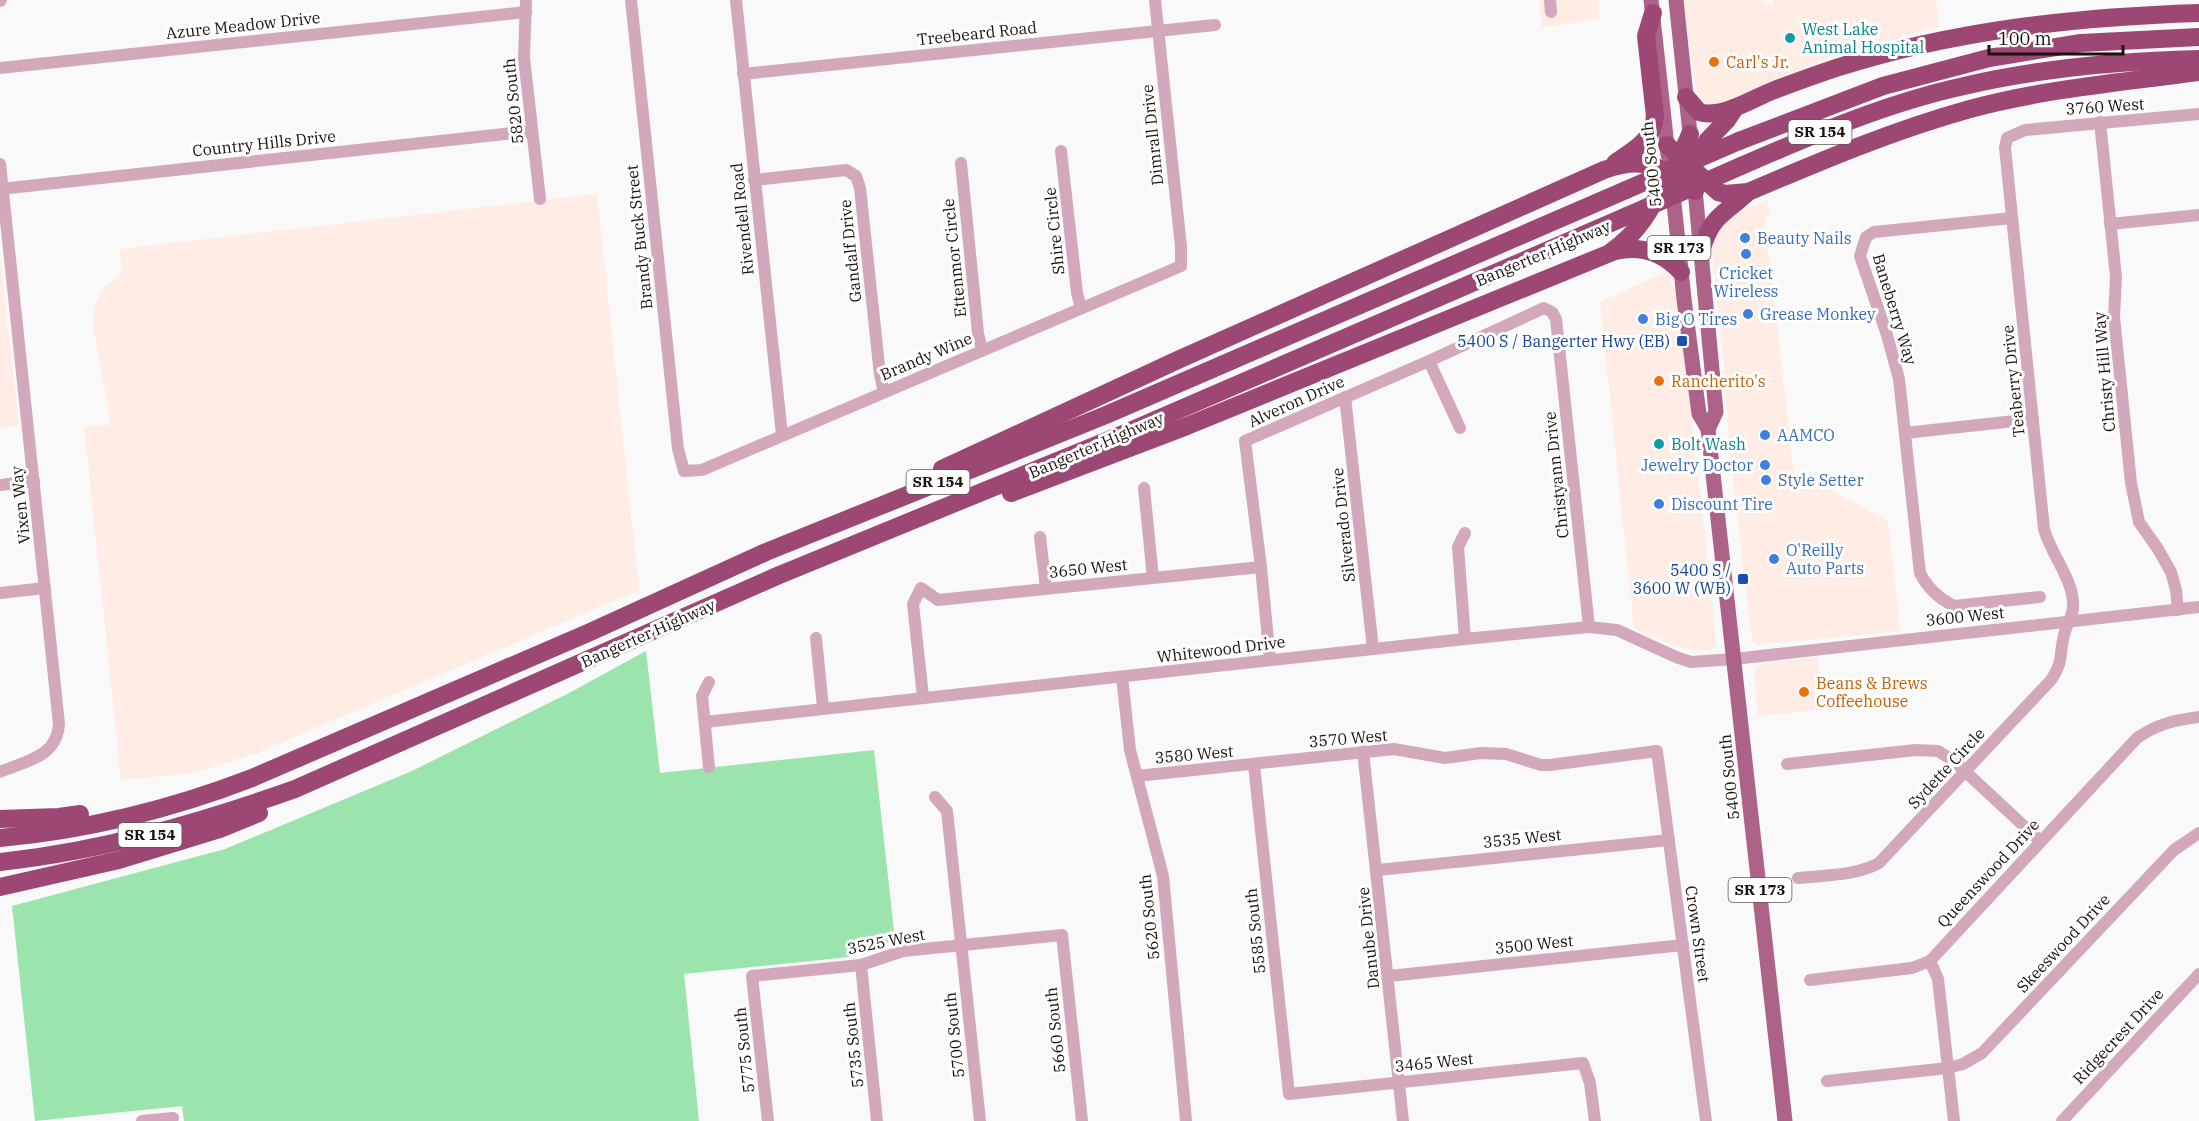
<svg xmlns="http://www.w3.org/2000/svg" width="2199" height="1121" font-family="'IBM Plex Serif',serif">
<rect width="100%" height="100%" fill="#f9f9f9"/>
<!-- built -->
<g fill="#feece5">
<polygon points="1539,0 1598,0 1599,19 1542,28"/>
<polygon points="1683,0 1765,0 1772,6 1774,0 1936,0 1939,27 1850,51 1780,77 1718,105 1707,106 1698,94 1695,84"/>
<polygon points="597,194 639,590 257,753 195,773 121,780 84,427 111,424 93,327 95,304 104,287 122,272 119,249"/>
<polygon points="1768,199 1769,215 1765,221 1794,474 1838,494 1888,521 1900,631 1757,645 1752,641 1729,443 1722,346 1711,246 1724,220"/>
<polygon points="0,257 19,425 0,428"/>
<polygon points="1668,271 1676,297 1682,338 1702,509 1716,643 1715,647 1710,650 1697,651 1681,648 1634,629 1600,302"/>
<polygon points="1818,657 1824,709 1758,716 1754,673 1757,666 1765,663"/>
</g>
<!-- green -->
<polygon fill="#9ce4ad" points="646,651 660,773 874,750 895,940 867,950 849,952 849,957 684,974 699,1121 184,1121 182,1106 35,1121 12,906 225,849 412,771 569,693"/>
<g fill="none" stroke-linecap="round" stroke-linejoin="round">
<!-- minor -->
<g stroke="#d3a8bc" stroke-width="12">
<polyline points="526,0 524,58 540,199"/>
<polyline points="631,0 678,449 684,471 702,470 1181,266 1181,247 1155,0"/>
<polyline points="736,0 782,435"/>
<polyline points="1550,0 1551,12"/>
<polyline points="0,1 1,0"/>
<polyline points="0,68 526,12"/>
<polyline points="743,74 1215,25"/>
<polyline points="2100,122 2116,277 2114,317 2131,483 2139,522 2158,549 2171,572 2176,590 2178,610"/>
<polyline points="1061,151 1077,293 1081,308"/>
<polyline points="961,163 978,333 982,350"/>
<path d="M0 164 59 724C57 757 26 761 0 772"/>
<polyline points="754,180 846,170 856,176 860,188 880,375 884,392"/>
<polyline points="0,189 532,131"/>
<path d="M2012 218 1874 232 1866 237 1860 256 1887 335 1899 379 1920 573C1927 587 1940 599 1954 606L2040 597"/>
<polyline points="2110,224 2199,215"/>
<polyline points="1429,361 1460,428"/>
<polyline points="1345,397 1373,649"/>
<polyline points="1905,433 2033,419"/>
<polyline points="0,485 34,481"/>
<polyline points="1144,488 1153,578"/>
<polyline points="1040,537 1046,588"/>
<polyline points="0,593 45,588"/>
<polyline points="816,638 823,707"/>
<polyline points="1465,639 1458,547 1465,533"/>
<polyline points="1270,660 1261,567 1245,441 1429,361 1544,308 1552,312 1556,319 1589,627"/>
<polyline points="1122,677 1130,750 1163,876 1186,1121"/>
<polyline points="923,697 913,604 921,588 938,600 1261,567"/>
<polyline points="705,722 1465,639 1589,627 1617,630 1676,657 1691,662 1734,659 2199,607"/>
<polyline points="1363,751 1403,1121"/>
<polyline points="1787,764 1916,750 1938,751 1954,761 2040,841"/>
<polyline points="1254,765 1289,1094 1583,1063 1590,1083 1595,1121"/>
<polyline points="709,767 702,696 709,682"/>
<polyline points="1137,776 1394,749 1445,758 1481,753 1506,754 1541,765 1550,765 1657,751 1706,1121"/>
<polyline points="935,797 947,811 980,1121"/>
<polyline points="1378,870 1669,840"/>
<path d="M1798 878C1826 875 1855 876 1879 863L2051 680C2064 661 2059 654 2064 635 2066 626 2072 617 2073 608 2075 581 2051 555 2044 529L2005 148 2007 138 2025 130 2199 114"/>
<polyline points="1930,961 1938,979 1954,1121"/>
<polyline points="861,965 877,1121"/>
<polyline points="1389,976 1683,945"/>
<path d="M1810 980 1912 968 1930 961 2137 738C2157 724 2175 720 2199 717"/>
<polyline points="1827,1081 1948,1068 1963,1064 1982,1053 2174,850 2199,833"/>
<polyline points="142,1121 173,1118"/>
<polyline points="768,1121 752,976 861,965 903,951 1062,935 1082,1121"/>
<polyline points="2062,1121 2199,974"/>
</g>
<!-- major -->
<g stroke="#ad6288" stroke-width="15">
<polyline points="1651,0 1668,155"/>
<polyline points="1676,0 1691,143"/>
<polyline points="1694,179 1716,412 1708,429"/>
<polyline points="1672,184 1684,299 1699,414 1708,429 1785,1121"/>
</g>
<!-- highway -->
<g stroke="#9d4775" stroke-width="18">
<path d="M1686 97 1699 112C1721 119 1752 99 1772 91 1793 83 1815 75 1836 68 1954 30 2076 17 2199 13"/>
<polyline points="1739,141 1883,86 1989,58 2081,43 2199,37"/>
<path d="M1667 145 1718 192 1725 194 1748 192C1821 161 1894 130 1970 109 2044 89 2123 82 2199 72"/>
<path d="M1615 163C1633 150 1653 141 1655 116L1646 36 1653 13"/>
<path d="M1741 166C1813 135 1886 103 1964 86 2041 68 2120 61 2199 59"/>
<polyline points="1692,168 1707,141 1727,120 1735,108"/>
<path d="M1612 251C1643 229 1653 204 1671 172 1678 159 1685 148 1690 134"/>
<path d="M1701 251C1712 214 1723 216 1748 192"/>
<path d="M942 469 1180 359 1604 170C1646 155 1661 167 1695 191"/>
<path d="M1011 493 1187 426 1615 251C1641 245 1663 252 1681 272"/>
<polyline points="0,819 59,817 80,814"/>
<path d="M0 838C85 830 172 809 252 778L588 633 766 552 1106 415 1626 190"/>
<path d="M0 862C102 851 199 823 295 789L777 576 1116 437 1627 216"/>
<polyline points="0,887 119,860 220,829 259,813"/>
</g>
<!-- highway-bridge -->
<g stroke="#9d4775" stroke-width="18">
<polyline points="1626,190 1739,141"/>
<polyline points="1627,216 1741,166"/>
</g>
</g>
<!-- markers -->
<g fill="#0f9aa8" stroke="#fff" stroke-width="2">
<circle cx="1790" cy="38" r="6"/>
<circle cx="1659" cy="444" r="6"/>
</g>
<g fill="#e8710a" stroke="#fff" stroke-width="2">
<circle cx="1714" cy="62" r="6"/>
<circle cx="1659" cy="381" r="6"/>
<circle cx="1804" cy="692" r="6"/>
</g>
<g fill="#3f7fe0" stroke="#fff" stroke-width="2">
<circle cx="1745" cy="238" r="6"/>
<circle cx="1746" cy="254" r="6"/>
<circle cx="1748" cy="314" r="6"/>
<circle cx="1643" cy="319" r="6"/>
<circle cx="1765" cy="435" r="6"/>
<circle cx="1765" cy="465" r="6"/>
<circle cx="1766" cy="480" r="6"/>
<circle cx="1659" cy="504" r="6"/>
<circle cx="1774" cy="559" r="6"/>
</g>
<g fill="#1a4fb4" stroke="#fff" stroke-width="2">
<rect x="1676" y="335" width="12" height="12" rx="3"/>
<rect x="1737" y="573" width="12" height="12" rx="3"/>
</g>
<g text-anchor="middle" stroke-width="6" stroke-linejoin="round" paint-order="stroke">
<!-- shield labels -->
<g fill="#fff" stroke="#605854" stroke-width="1.5">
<rect x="1788.5" y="120" width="63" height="24" rx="4.5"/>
<rect x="1647.5" y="236" width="63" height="24" rx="4.5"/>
<rect x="906.5" y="470" width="63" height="24" rx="4.5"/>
<rect x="118.5" y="823" width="63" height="24" rx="4.5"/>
<rect x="1728.5" y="878" width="63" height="24" rx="4.5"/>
</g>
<g font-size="15" font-weight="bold" fill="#1c100b">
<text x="1820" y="137">SR 154</text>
<text x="1679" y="253">SR 173</text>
<text x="938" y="487">SR 154</text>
<text x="150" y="840">SR 154</text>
<text x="1760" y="895">SR 173</text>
</g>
<!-- street labels -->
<g font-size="16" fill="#1c100b" stroke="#fff">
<text transform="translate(243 25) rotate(-6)" y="6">Azure Meadow Drive</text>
<text transform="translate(977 33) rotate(-6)" y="6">Treebeard Road</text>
<text transform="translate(513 101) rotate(-96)" y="6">5820 South</text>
<text transform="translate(2105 106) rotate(-4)" y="6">3760 West</text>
<text transform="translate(1152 135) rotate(-96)" y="6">Dimrall Drive</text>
<text transform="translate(264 143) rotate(-6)" y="6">Country Hills Drive</text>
<text transform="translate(1651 164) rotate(-96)" y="6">5400 South</text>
<text transform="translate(742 219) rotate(-96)" y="6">Rivendell Road</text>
<text transform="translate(1054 231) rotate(-96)" y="6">Shire Circle</text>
<text transform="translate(639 237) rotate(-96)" y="6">Brandy Buck Street</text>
<text transform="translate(850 251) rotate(-96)" y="6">Gandalf Drive</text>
<text transform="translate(1543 253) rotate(-23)" y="6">Bangerter Highway</text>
<text transform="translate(954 258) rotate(-96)" y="6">Ettenmor Circle</text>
<text transform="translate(1895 309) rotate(73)" y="6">Baneberry Way</text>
<text transform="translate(926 356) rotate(-23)" y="6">Brandy Wine</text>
<text transform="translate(2104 372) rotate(-95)" y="6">Christy Hill Way</text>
<text transform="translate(2013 381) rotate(-96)" y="6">Teaberry Drive</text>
<text transform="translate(1296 401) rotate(-24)" y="6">Alveron Drive</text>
<text transform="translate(1096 445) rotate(-23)" y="6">Bangerter Highway</text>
<text transform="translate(1556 475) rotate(-96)" y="6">Christyann Drive</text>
<text transform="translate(20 505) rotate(-96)" y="6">Vixen Way</text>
<text transform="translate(1343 525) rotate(-96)" y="6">Silverado Drive</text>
<text transform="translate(1088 568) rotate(-6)" y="6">3650 West</text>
<text transform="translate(1965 616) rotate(-6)" y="6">3600 West</text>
<text transform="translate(648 633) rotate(-24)" y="6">Bangerter Highway</text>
<text transform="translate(1221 649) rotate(-7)" y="6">Whitewood Drive</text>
<text transform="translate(1348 738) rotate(-5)" y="6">3570 West</text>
<text transform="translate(1194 754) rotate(-5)" y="6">3580 West</text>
<text transform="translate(1946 768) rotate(-47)" y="6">Sydette Circle</text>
<text transform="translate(1729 777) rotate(-96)" y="6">5400 South</text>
<text transform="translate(1522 838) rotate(-6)" y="6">3535 West</text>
<text transform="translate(1988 873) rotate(-47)" y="6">Queenswood Drive</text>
<text transform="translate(1149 917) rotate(-96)" y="6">5620 South</text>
<text transform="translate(1255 931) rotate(-96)" y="6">5585 South</text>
<text transform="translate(1698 934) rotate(82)" y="6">Crown Street</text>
<text transform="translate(1368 938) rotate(-96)" y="6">Danube Drive</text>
<text transform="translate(886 941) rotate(-11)" y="6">3525 West</text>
<text transform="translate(2063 943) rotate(-47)" y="6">Skeeswood Drive</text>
<text transform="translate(1534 944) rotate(-6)" y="6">3500 West</text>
<text transform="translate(1055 1030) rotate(-96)" y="6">5660 South</text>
<text transform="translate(954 1035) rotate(-96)" y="6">5700 South</text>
<text transform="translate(2118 1036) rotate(-47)" y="6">Ridgecrest Drive</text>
<text transform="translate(853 1045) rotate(-96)" y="6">5735 South</text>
<text transform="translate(744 1050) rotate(-96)" y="6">5775 South</text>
<text transform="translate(1434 1062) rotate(-6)" y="6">3465 West</text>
</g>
<!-- culture labels -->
<g font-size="16" fill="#0d838f" stroke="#fff" text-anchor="start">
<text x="1802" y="35">West Lake<tspan x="1802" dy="18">Animal Hospital</tspan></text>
<text x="1671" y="450">Bolt Wash</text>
</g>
<!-- food labels -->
<g font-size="16" fill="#c56008" stroke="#fff" text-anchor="start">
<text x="1726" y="68">Carl's Jr.</text>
<text x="1671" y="387">Rancherito's</text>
<text x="1816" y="689">Beans &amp; Brews<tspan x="1816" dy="18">Coffeehouse</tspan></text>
</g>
<!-- shop labels -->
<g font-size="16" fill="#366cbe" stroke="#fff" text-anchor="start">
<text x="1757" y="244">Beauty Nails</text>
<text x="1746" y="279" text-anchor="middle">Cricket<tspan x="1746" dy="18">Wireless</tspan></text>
<text x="1760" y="320">Grease Monkey</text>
<text x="1655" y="325">Big O Tires</text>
<text x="1777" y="441">AAMCO</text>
<text x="1753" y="471" text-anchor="end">Jewelry Doctor</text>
<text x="1778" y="486">Style Setter</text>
<text x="1671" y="510">Discount Tire</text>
<text x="1786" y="556">O'Reilly<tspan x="1786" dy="18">Auto Parts</tspan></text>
</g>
<!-- transit labels -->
<g font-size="16" fill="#164399" stroke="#fff" text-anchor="end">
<text x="1670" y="347">5400 S / Bangerter Hwy (EB)</text>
<text x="1731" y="576">5400 S /<tspan x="1731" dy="18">3600 W (WB)</tspan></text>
</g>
</g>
<!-- scale -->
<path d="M1989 45v9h134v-9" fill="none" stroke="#1c100b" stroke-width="3"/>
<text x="1998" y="45" font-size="18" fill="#1c100b" stroke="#ffffff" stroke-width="4.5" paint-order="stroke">100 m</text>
</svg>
